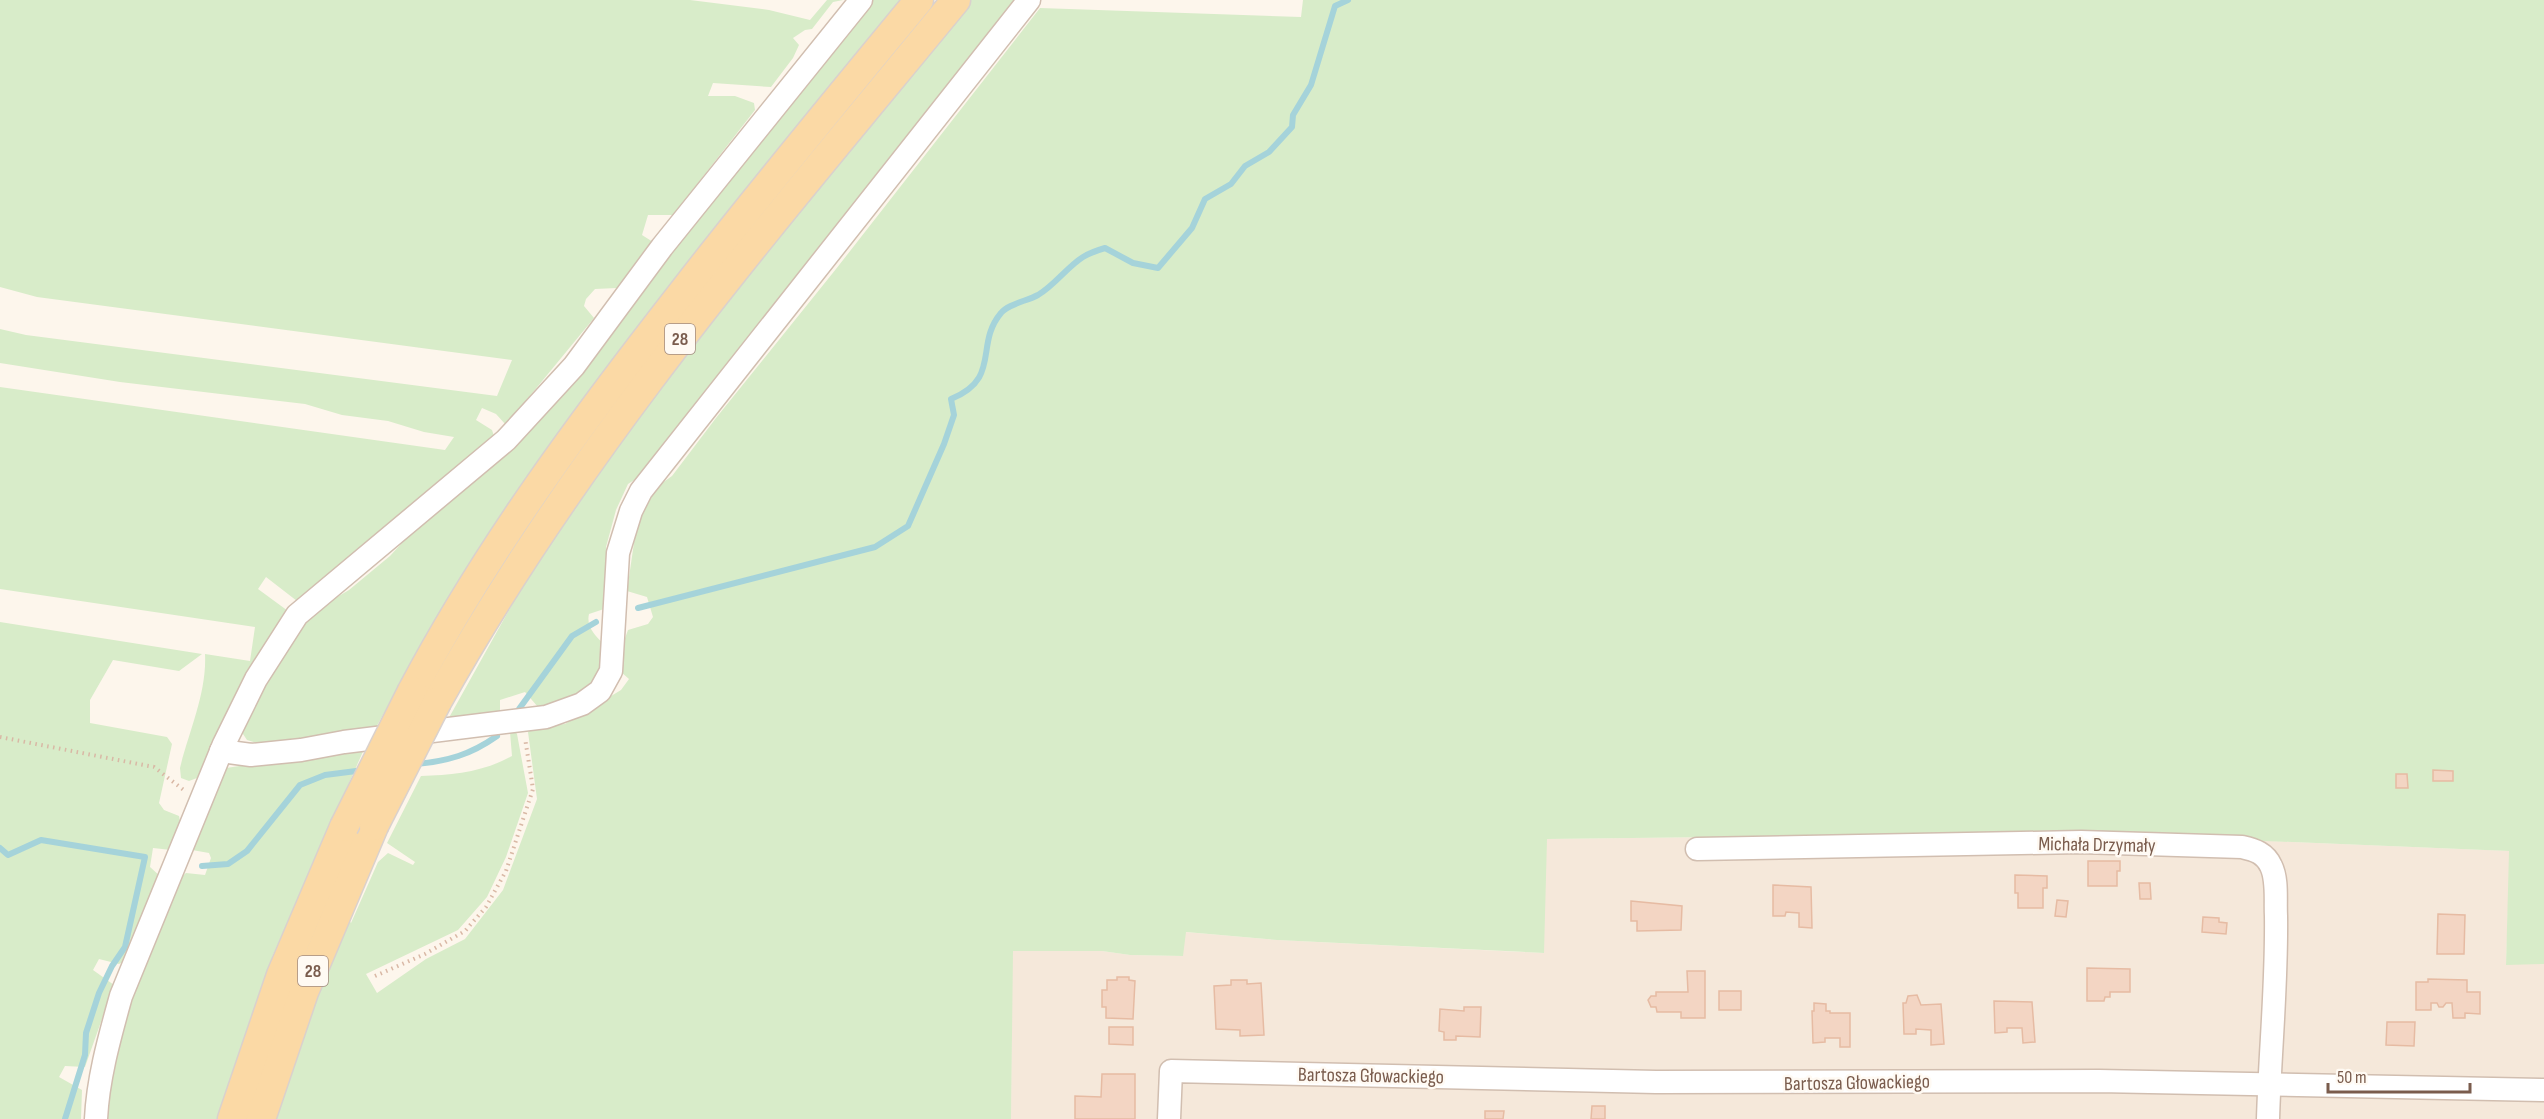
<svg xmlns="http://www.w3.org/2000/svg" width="2544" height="1119" font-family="'Sofia Sans Condensed',sans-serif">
<rect width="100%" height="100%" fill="#fdf6ec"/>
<!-- residential -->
<polygon fill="#f5e8da" points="2073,833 2510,851 2506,964 2544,964 2544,1119 1011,1119 1012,951 1102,951 1130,955 1182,956 1185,932 1277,940 1543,953 1546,839"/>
<!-- green -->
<g fill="#d8ecc9">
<path d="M0 0H690L769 10 810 20 827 0H843L833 2 812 29 805 30 793 38 799 45 793 58 771 87 713 83 708 96H735L754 103 755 110 673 215H648L642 235 653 242 617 288 595 289 586 299 584 306 594 318 506 425 496 414 482 408 476 420 492 430 495 439 297 601 266 577 258 589 288 611 255 663 197 778 189 781 181 778 180 768C189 731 207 693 205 654L250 661 255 627 0 589V387L445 450 454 437 424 432 388 421 342 415 305 404 120 382 0 363V329L26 335 497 396 512 360 37 297 0 287Z"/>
<polygon points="870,0 904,0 449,597 374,731 260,744 247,740 241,731 248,712 297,630 317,609 349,590 390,556 421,522 470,482"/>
<path d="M969 0H1022L645 473 628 484 616 510 606 547 609 595 603 596 606 600 604 609 589 614C586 626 595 636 603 643 597 698 588 696 538 707L525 692 500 700V716L446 723 523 585 600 466 678 360Z"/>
<path d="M1303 0H2544V964L2506 965 2509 851 2073 833 1547 839 1544 953 1277 940 1186 932 1183 956 1130 955 1102 951H1013L1011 1119H276L308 1021 347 917 351 923 378 862 388 853 413 865 415 862 387 843 421 776C454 775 483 772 512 756L510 732 513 728 517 734 528 793 506 857 487 897 458 930 366 974 377 993 426 959 465 939 503 890 537 799 528 732 533 727 565 724 621 690 629 679 621 672 624 641 628 630 648 624 653 617 647 597 627 591 637 522 658 486 672 476 716 418 836 269 1040 8 1301 17Z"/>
<polygon points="0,622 202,654 179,671 113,660 90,700 90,723 167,737 172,744 159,803 164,810 179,816 181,827 171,850 153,848 150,867 161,877 125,961 119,964 99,959 93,970 114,985 85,1067 65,1066 59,1077 82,1090 81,1119 0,1119"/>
<polygon points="365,747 273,955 219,1119 103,1119 117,1030 180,878 186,873 205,875 211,858 209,853 192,850 226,768"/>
</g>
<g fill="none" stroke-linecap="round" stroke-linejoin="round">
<!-- stream -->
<g stroke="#a5d3da" stroke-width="6">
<path d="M638 608 875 547 908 526 944 444 954 415 951 399C1002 378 974 345 1001 313 1008 304 1027 301 1038 295 1055 285 1067 267 1083 257 1090 253 1098 250 1105 248L1133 263 1158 268 1192 228 1205 199 1231 184 1245 166 1269 152 1292 127 1293 115 1311 85 1335 6 1348 0"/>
<polyline points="519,709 572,636 596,622"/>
<path d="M416 764C448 761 470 755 497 736"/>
<polyline points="0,848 8,855 41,840 145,857 125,947 112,966 99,993 86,1033 85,1055 65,1119"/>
<polyline points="202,866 228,864 247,851 300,785 325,775 364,770"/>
</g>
</g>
<!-- building -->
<g fill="#f3d5c3" stroke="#e6bba3" stroke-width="1.5">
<polygon points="2433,770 2453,771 2453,781 2433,781"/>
<polygon points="2396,774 2407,774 2408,788 2396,788"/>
<polygon points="2088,861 2120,861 2120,871 2117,871 2117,886 2088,886"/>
<polygon points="2015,875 2047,876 2047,888 2043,888 2043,908 2018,908 2018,893 2015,893"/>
<polygon points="2139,883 2150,883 2151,899 2140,899"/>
<polygon points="1773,885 1811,887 1812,928 1799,927 1799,913 1786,912 1785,916 1773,916"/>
<polygon points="2057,900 2068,901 2066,917 2055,916"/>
<polygon points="1631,901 1682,906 1681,930 1637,931 1637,921 1631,921"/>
<polygon points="2438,914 2465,915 2464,954 2437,954"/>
<polygon points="2203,917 2219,918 2219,922 2227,923 2226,934 2202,932"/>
<polygon points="2087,968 2130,969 2130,992 2110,992 2110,997 2105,997 2104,1001 2087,1001"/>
<polygon points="1687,971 1705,971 1705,1018 1681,1018 1681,1012 1657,1012 1656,1007 1651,1007 1648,1000 1651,996 1656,996 1656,992 1688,992"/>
<polygon points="1117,977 1129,977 1129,980 1135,981 1133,1019 1106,1018 1106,1007 1102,1007 1102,990 1107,990 1107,980 1117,980"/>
<polygon points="2428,979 2467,980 2467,992 2480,992 2480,1014 2465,1013 2465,1018 2453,1018 2452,1003 2446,1003 2443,1007 2439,1007 2437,1003 2431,1003 2431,1010 2416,1010 2416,982 2428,982"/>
<polygon points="1231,980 1247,980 1247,984 1261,983 1264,1035 1240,1036 1240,1030 1216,1029 1214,986 1231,985"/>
<rect x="1719" y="991" width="22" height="19"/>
<polygon points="1917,995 1921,1005 1941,1004 1944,1044 1931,1045 1931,1030 1916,1029 1916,1034 1904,1034 1903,1003 1906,1003 1908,996"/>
<polygon points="1994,1001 2032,1002 2035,1042 2023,1043 2022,1028 2007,1028 2007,1032 1995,1033"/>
<polygon points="1814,1003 1826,1004 1826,1011 1830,1011 1830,1013 1850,1013 1850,1047 1840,1047 1840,1038 1825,1038 1825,1042 1813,1043 1812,1011 1814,1011"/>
<polygon points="1464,1007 1481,1007 1480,1037 1456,1036 1456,1040 1444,1040 1444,1032 1439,1031 1440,1009 1464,1011"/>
<polygon points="2387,1022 2415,1022 2414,1046 2386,1045"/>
<polygon points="1109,1027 1133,1027 1133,1045 1109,1044"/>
<polygon points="1102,1074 1135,1074 1135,1119 1075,1119 1075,1096 1101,1097"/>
<polygon points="1592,1106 1605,1106 1605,1119 1591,1119"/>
<polygon points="1485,1111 1504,1111 1503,1119 1485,1119"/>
</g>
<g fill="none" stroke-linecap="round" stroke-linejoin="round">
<defs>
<g id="minor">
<polyline points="221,751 251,755 301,750 344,742 546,717 582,704 600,691 611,671 618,553 631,511 641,491 1029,0"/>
<path d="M1697 849 2081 842 2242 847C2255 850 2265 853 2271 866 2278 880 2275 901 2276 916 2277 984 2270 1051 2268 1119"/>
<path d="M96 1119C98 1077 110 1036 121 996L224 744 256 679 297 615 506 440 574 366 662 247 861 0"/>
<polyline points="1169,1119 1171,1071 1656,1082 2099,1081 2544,1090"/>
</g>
<g id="major">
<path d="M412 691C488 547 585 417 685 289 761 191 840 96 919 0"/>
<path d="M437 702C579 446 771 225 956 0"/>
<polyline points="232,1119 281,975 344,827"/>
<polyline points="261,1119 304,992 374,826"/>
</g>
</defs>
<!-- minor casing -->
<use href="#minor" stroke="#d1beb0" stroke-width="25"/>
<!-- major casing -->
<use href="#major" stroke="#dad1cd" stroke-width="31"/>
<!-- path -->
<g stroke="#d9b8a5" stroke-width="4" stroke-dasharray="1.5 4.5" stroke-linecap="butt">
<polyline points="0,737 154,767 185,791"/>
<polyline points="375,976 425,954 465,931 486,907 506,871 533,789 525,738"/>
</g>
<!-- minor -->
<use href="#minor" stroke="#fff" stroke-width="22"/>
<!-- major -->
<use href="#major" stroke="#fbd9a5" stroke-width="28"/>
<defs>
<g id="major-bridge">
<polyline points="374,826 437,702"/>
<polyline points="344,827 412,691"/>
</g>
</defs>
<!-- major-bridge casing -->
<use href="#major-bridge" stroke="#dad1cd" stroke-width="31" stroke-linecap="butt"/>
<!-- major-bridge -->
<use href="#major-bridge" stroke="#fbd9a5" stroke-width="28"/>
</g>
<g text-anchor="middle" stroke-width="5" stroke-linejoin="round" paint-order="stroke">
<!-- shield labels -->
<g fill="#fffaf3" stroke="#a28b7f" stroke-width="1.5">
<rect x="665" y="324" width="30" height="30" rx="4.5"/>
<rect x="298" y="956" width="30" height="30" rx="4.5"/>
</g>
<g font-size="18" font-weight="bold" fill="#7a5c4d">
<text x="680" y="345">28</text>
<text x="313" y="977">28</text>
</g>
<!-- street labels -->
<g font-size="20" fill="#7a5c4d" stroke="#fffaf3">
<text transform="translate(2097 844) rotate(1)" y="7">Michała Drzymały</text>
<text transform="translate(1371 1075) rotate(1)" y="7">Bartosza Głowackiego</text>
<text transform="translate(1857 1082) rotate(-1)" y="7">Bartosza Głowackiego</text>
</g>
</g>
<!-- scale -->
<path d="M2328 1083v9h142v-9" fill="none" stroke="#7a5c4d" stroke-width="3"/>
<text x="2337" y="1083" font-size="18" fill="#7a5c4d" stroke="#fffaf3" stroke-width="4.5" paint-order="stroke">50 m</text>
</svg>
